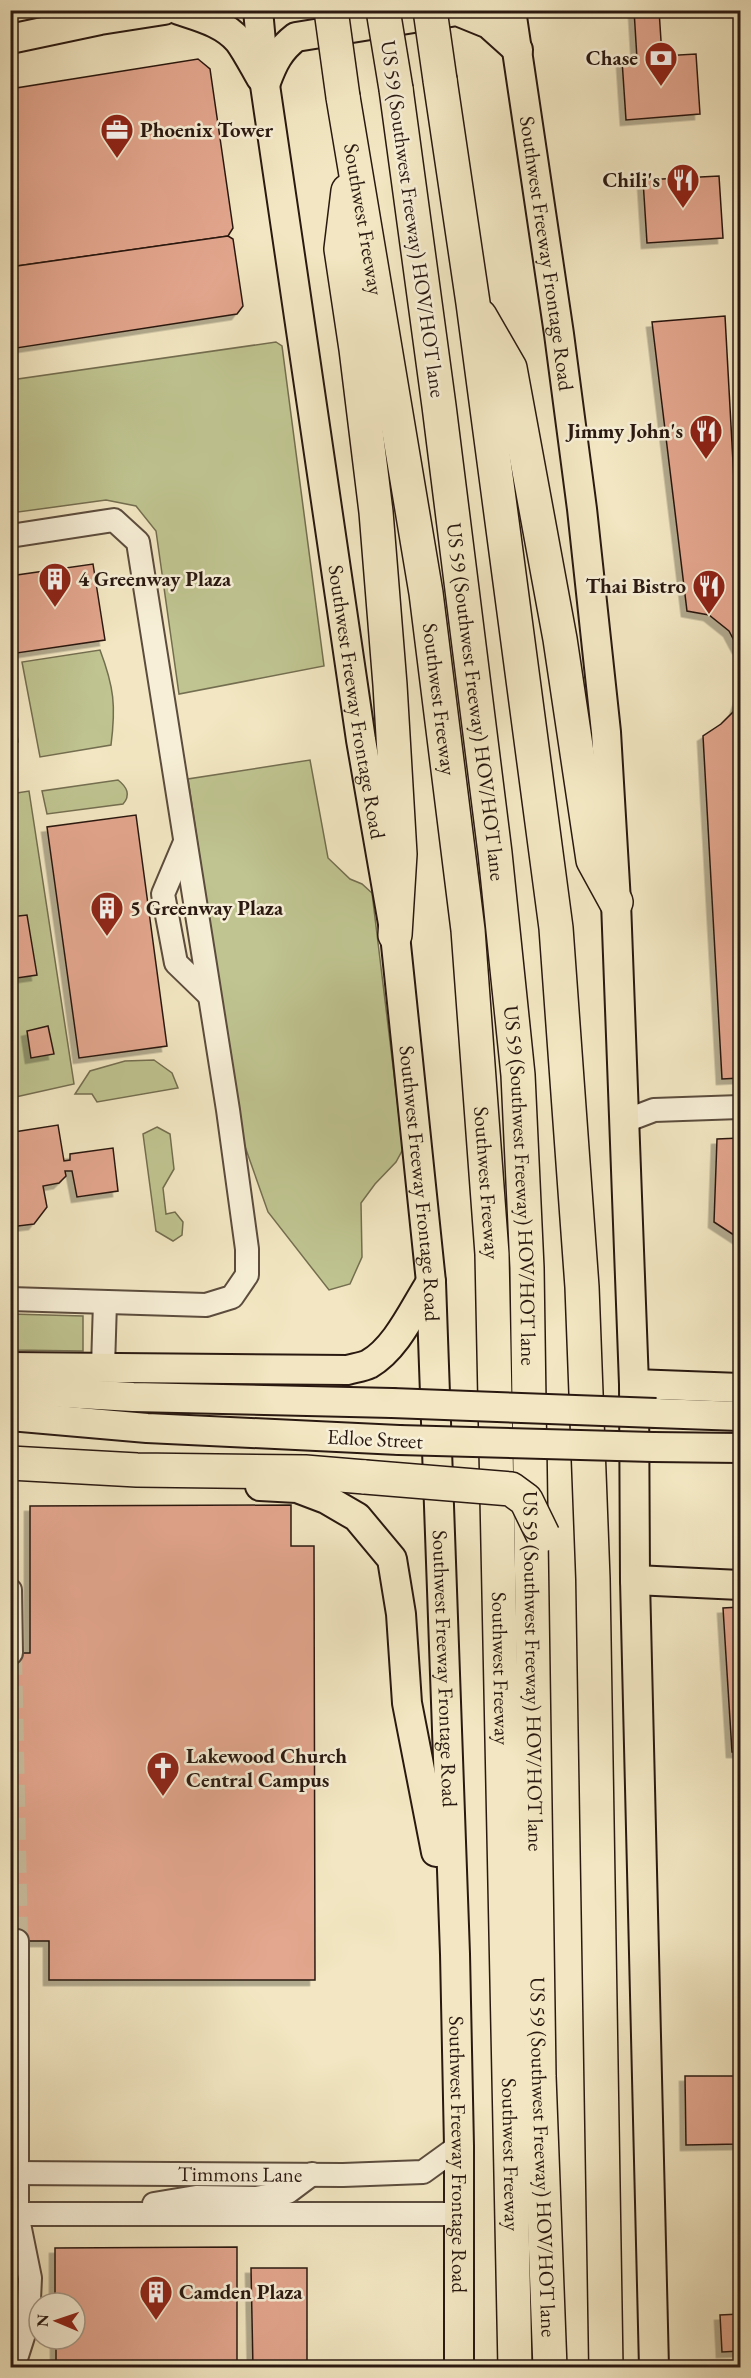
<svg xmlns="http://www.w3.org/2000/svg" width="751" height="2378" font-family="'EB Garamond',serif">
<defs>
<filter id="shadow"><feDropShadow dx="-5.5" dy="5.5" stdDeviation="0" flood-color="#0004"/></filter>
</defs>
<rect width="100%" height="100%" fill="#f2e7c2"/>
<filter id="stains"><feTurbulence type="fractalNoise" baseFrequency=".00333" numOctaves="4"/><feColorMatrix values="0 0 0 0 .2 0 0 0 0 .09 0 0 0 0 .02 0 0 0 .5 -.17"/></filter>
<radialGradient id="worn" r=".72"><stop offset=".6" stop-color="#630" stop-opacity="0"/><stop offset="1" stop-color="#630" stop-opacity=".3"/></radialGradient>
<!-- green -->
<g fill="#bfc490" stroke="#746e50" stroke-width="1.5">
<polygon points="276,342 282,346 324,666 179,694 156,531 136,506 106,500 11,513 11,380"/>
<path d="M100 650C114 687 116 706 111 745L40 757 22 662Z"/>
<polygon points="11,685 18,742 11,744 10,744"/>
<polygon points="310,760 328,858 350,879 362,884 372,893 403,1149 396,1162 375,1184 361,1203 362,1257 350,1284 329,1290 268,1212 242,1138 188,779"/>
<path d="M118 780C127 787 131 795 123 804L47 814 42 791Z"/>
<polygon points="29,791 74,1084 11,1098 11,794"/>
<polygon points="154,1060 172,1073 178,1088 97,1102 92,1094 75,1094 90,1071 125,1061"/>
<polygon points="157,1127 170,1134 174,1169 163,1188 166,1214 175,1212 183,1222 182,1235 173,1241 156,1231 143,1134"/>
<polygon points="11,1314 83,1316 83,1351 11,1350"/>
</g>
<!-- building -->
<g fill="#e3a68e" stroke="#2a1911" stroke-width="1.5" filter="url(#shadow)">
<polygon points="634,10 659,10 662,56 696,54 700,114 626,120 622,60 637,59"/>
<polygon points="198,59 210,69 233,228 228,236 10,267 10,89"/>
<polygon points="719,176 723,238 647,243 643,180"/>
<polygon points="228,236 233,239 243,306 237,314 10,349 10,267"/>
<polygon points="725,316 740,590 740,648 738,648 729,631 709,615 687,611 652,322"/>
<polygon points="93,564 105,640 10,654 10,576"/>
<polygon points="740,696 740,1078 722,1079 703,736 721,724 735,710"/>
<polygon points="136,815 167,1046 79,1058 47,827"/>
<polygon points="27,915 37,975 10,979 10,917"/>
<polygon points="48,1026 54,1054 31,1058 27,1031"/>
<polygon points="58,1125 64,1161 70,1160 70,1154 113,1148 118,1191 77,1197 72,1171 65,1171 66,1176 59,1183 43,1186 47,1207 34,1224 10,1227 10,1136 14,1132"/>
<polygon points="740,1138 740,1239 714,1222 717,1139"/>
<polygon points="291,1505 291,1546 314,1546 315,1980 49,1980 49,1941 10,1941 10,1653 30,1653 30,1506"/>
<polygon points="740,1607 740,1752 732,1752 723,1608"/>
<polygon points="685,2076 740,2076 740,2144 686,2145"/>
<polygon points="237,2247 237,2368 56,2368 56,2339 75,2339 75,2303 55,2303 55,2248"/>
<polygon points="251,2268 307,2268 307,2368 253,2368"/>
<polygon points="740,2314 740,2351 722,2352 720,2315"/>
</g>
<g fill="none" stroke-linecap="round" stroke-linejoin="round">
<!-- minor-tunnel -->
<polyline stroke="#cabe9f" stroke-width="22" stroke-dasharray="22 11" stroke-linecap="butt" points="11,1653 17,1941"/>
<defs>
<g id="minor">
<polyline points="10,536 114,520 138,542 228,1110 247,1249 247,1275 232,1297 206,1305 10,1299"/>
<polyline points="185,842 163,894 176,963 209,995"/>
<polyline points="625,1121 654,1110 740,1107"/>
<polyline points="103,1367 105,1302"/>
<polyline points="10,1590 11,1653"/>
<path id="s1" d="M10 2173 343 2175 423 2172 459 2146"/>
<polyline points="154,2204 196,2197 256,2198 288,2192 312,2174"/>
<polyline points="10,2214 459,2214"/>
<polyline points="13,2368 28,2321 30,2278 17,2214 17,1941"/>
</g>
<g id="major">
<path d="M179 10C200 17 224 23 239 41 247 52 254 66 261 78"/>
<path id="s2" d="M258 10 265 85 361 740 395 935 431 1282 455 1954 459 2146V2368"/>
<path id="s3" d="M511 10 559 334 582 509 606 732 616 902 634 1384 635 1580 654 2368"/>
<polyline points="10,39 100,20 164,10"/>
<path d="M266 82C273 63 279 50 296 37L457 11 489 24 518 50"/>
<path d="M10 1367 347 1370C354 1368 363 1367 369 1364 397 1348 414 1308 431 1282"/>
<polyline points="634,1384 740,1388"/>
<polyline points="10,1390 133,1397 392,1403"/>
<polyline points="656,1413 740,1416"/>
<polyline points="10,1416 147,1428 399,1440"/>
<polyline points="653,1447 740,1448"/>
<polyline points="260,1486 297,1488 326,1499 357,1517 392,1559 401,1614 407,1703 436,1852"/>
<polyline points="635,1580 740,1585"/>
</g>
<g id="highway">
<polyline points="440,80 473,303 556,928 582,1287 593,1579 606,2368"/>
<path id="s4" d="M396 89 439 406 495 853 518 1075 527 1268 539 2076 550 2368"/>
<path id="s5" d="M343 97 426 593 468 930 492 1254 515 2368"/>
<polyline points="348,191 341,249 356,349 376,512 390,685 400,854 395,935"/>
<polyline points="480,316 510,368 560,639 593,860 616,902"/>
<polyline points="10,1463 137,1470 305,1472 365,1477"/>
</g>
</defs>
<!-- minor casing -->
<use href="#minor" stroke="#5c4c3d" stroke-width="26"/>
<!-- major casing -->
<use href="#major" stroke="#2a1911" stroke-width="32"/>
<!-- highway casing -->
<use href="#highway" stroke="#2a1911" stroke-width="36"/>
<!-- minor -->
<use href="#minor" stroke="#f7efd7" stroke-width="22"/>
<!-- major -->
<use href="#major" stroke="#f2e7c2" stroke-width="28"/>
<!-- highway -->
<use href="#highway" stroke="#f2e7c2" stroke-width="33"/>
<defs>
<g id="major-bridge">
<polyline points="392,1403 656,1413"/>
<polyline points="399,1440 653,1447"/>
</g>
<g id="highway-bridge">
<polyline points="331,10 343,97"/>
<polyline points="383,10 396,89"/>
<polyline points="430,10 440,80"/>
<polyline points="365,1477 511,1489 526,1500 543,1535"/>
</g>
</defs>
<!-- major-bridge casing -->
<use href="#major-bridge" stroke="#2a1911" stroke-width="32" stroke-linecap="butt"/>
<!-- highway-bridge casing -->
<use href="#highway-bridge" stroke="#2a1911" stroke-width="36" stroke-linecap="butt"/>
<!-- major-bridge -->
<use href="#major-bridge" stroke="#f2e7c2" stroke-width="28"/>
<!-- highway-bridge -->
<use href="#highway-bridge" stroke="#f2e7c2" stroke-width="33"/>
</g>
<!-- icons -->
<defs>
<symbol id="bank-pin" viewBox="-11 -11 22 30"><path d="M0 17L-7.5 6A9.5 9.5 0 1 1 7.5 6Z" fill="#8f2418" stroke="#f7efd7"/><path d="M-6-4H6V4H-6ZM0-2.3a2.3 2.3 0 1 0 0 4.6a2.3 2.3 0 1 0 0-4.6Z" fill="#fff"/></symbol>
<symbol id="office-pin" viewBox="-11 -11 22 30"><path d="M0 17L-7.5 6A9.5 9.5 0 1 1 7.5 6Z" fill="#8f2418" stroke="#f7efd7"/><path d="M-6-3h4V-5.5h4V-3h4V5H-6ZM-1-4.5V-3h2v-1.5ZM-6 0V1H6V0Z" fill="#fff"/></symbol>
<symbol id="restaurant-pin" viewBox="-11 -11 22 30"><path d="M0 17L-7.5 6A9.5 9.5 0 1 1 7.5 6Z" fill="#8f2418" stroke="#f7efd7"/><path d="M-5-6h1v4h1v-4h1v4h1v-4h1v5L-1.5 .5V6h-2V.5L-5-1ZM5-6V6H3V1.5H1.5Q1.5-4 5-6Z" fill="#fff"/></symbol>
<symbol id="building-pin" viewBox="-11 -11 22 30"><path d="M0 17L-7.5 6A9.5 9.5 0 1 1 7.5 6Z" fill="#8f2418" stroke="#f7efd7"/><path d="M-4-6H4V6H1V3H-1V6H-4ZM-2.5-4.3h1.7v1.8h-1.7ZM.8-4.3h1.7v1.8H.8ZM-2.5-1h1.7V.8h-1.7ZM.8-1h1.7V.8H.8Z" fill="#fff"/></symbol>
<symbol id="church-pin" viewBox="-11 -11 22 30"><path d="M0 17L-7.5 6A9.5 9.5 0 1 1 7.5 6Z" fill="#8f2418" stroke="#f7efd7"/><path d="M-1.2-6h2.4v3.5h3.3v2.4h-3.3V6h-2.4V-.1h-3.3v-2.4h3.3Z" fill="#fff"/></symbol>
</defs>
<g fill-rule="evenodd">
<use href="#bank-pin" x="642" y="39" width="38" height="52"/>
<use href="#office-pin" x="98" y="111" width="38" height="52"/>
<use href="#restaurant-pin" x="664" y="161" width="38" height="52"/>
<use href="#restaurant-pin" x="687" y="412" width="38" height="52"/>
<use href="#building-pin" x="36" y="560" width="38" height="52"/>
<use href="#restaurant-pin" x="690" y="567" width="38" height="52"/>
<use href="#building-pin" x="88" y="889" width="38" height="52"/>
<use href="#church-pin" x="144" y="1749" width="38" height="52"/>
<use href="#building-pin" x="137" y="2273" width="38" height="52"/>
</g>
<g text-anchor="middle" stroke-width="5" stroke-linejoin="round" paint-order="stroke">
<!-- poi labels -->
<g font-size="21" font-weight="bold" fill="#2a1911" stroke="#f7efd7" text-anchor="start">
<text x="638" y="65" text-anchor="end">Chase</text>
<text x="140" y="137">Phoenix Tower</text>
<text x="660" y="187" text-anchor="end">Chili's</text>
<text x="683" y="438" text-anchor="end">Jimmy John's</text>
<text x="78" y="586">4 Greenway Plaza</text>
<text x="686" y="593" text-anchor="end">Thai Bistro</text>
<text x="130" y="915">5 Greenway Plaza</text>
<text x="186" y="1763">Lakewood Church<tspan x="186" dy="24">Central Campus</tspan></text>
<text x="179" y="2299">Camden Plaza</text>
</g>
<!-- street labels -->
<g font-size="21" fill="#2a1911" stroke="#f7efd7">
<text transform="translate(413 219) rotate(82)" y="7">US 59 (Southwest Freeway) HOV/HOT lane</text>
<text dy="7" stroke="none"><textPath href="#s5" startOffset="124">Southwest Freeway</textPath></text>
<text dy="7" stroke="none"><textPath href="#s3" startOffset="246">Southwest Freeway Frontage Road</textPath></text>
<text dy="7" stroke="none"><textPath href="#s5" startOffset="610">Southwest Freeway</textPath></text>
<text dy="7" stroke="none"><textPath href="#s4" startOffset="618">US 59 (Southwest Freeway) HOV/HOT lane</textPath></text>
<text dy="7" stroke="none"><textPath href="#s2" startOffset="699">Southwest Freeway Frontage Road</textPath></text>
<text dy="7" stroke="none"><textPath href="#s2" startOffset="1185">Southwest Freeway Frontage Road</textPath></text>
<text dy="7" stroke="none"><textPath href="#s5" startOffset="1096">Southwest Freeway</textPath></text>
<text dy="7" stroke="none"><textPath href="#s4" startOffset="1104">US 59 (Southwest Freeway) HOV/HOT lane</textPath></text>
<text transform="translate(375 1439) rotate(3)" y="7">Edloe Street</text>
<text dy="7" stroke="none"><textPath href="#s2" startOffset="1671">Southwest Freeway Frontage Road</textPath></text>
<text dy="7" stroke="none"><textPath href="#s5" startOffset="1582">Southwest Freeway</textPath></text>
<text dy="7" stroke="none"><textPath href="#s4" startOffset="1590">US 59 (Southwest Freeway) HOV/HOT lane</textPath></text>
<text dy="7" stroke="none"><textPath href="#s2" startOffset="2157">Southwest Freeway Frontage Road</textPath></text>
<text dy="7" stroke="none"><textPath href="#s5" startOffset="2068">Southwest Freeway</textPath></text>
<text dy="7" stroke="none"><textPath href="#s4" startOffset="2076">US 59 (Southwest Freeway) HOV/HOT lane</textPath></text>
<text dy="7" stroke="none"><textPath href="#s1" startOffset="230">Timmons Lane</textPath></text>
</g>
</g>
<!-- margin -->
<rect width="751" height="2378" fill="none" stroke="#f2e7c2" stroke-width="36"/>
<rect x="12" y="12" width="727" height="2354" fill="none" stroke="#2a1911" stroke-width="3"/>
<rect x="18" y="18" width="715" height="2342" fill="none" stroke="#2a1911" stroke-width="1.5"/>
<!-- north arrow -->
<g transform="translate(57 2321) rotate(272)"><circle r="28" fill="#f7efd7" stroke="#a59988" stroke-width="1.5"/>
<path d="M0-4.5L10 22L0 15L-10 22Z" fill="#8f2418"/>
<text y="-9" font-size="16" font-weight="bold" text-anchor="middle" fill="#2a1911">N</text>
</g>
<rect width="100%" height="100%" filter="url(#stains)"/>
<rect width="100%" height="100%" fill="url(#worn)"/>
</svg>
